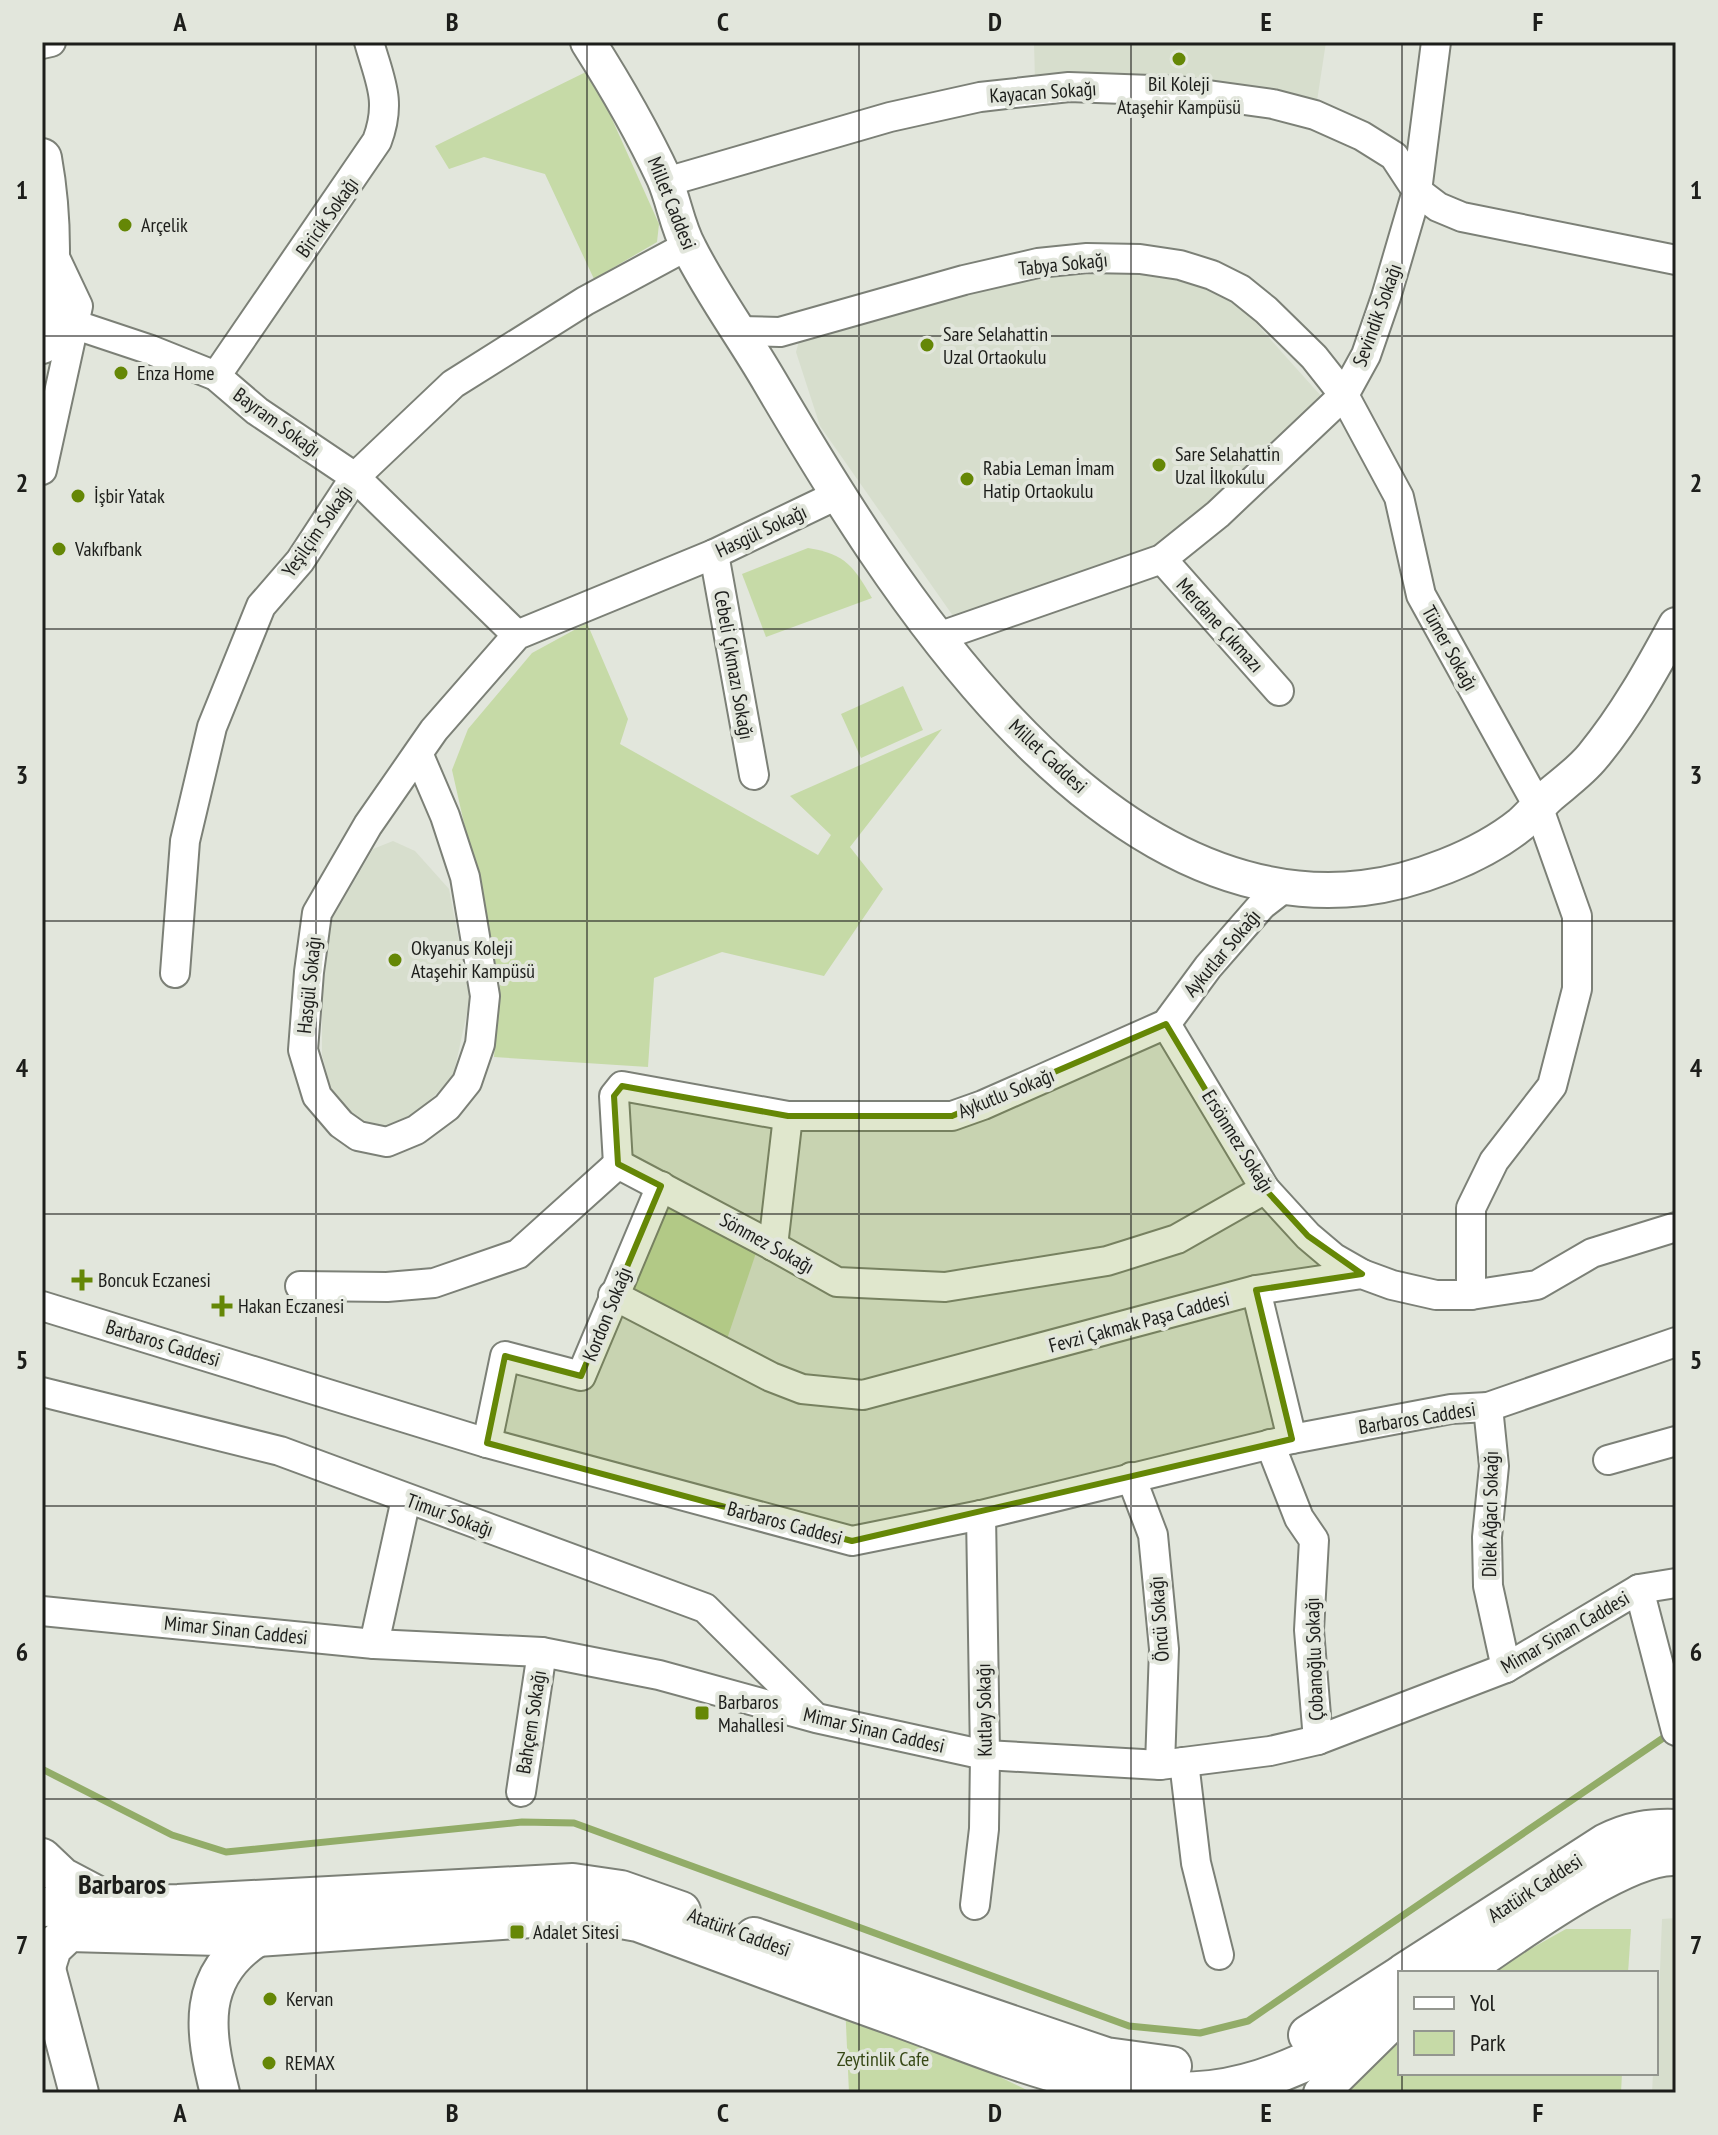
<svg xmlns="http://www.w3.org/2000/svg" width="1718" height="2135" font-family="'PT Sans Narrow',sans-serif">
<rect width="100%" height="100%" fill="#e2e6dc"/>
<!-- built -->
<g fill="#d7decd">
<polygon points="1034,42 1326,42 1317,101 1169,76 1035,81"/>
<polygon points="1151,270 1193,284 1237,302 1322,397 1176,535 1123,559 958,623 820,426 796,352 799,341 1035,275"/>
<polygon points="393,841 415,851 449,889 470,999 453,1077 426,1104 400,1124 385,1126 346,1117 333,1096 322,1055 322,1001 331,921 373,849"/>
<polygon points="1676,1918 1676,2093 1652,2093 1653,2073 1656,2073 1662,1919"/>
</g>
<!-- green -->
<g fill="#c6daa7">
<polygon points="590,70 659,224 657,242 594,279 545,174 484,157 449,169 435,146"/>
<path d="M808 548C846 554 854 567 872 598L766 637 742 574Z"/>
<polygon points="587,623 628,719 620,744 818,855 831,835 790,796 942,729 850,847 883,889 824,976 722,952 654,978 648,1067 494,1057 500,983 452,770 468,729 532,653"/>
<polygon points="903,686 923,730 861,758 841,714"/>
<polygon points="660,1200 758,1247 725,1345 619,1291"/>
<polygon points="1566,1929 1631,1929 1628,1973 1487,1973"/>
<polygon points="845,2002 1033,2093 849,2093"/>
<polygon points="1400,2028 1400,2073 1622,2073 1621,2093 1338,2093"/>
</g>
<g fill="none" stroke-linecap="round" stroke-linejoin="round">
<!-- stream -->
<polyline stroke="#92ac68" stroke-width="7" points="42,1769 172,1835 226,1852 522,1822 574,1823 1129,2026 1200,2033 1248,2021 1669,1734"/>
<defs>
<g id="minor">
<polyline points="42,44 51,42"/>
<polyline points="666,182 890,117 980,97 1069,87 1179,91 1273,104 1315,115 1362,136 1394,156 1417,191 1438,207 1462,217 1676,260"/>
<polyline points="76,325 151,350 216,376 257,411 355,477 517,635"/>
<polyline points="740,331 780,332 964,280 1038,263 1087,258 1140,259 1180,265 1212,275 1240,289 1266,310 1314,357 1344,395 1399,497 1421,595 1538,806 1577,916 1577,989 1552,1086 1494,1161 1471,1208 1471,1295"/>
<path d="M216 376 377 141C392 101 380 81 369 42"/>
<polyline points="42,470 78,306 51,249"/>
<polyline points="714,554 754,775"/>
<polyline points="1162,559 1279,691"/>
<polyline points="938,637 1162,559 1218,514 1344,395 1366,355 1386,297 1417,191 1436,42"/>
<polyline points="418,753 445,816 465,877 485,996 480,1044 467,1082 447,1107 416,1130 387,1142 358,1136 341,1124 317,1096 303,1050 309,972 317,913 368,825 418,753 434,730 517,635 714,554 837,495"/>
<polyline points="175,973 185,841 212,727 261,606 300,561 355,477 453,384 585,301 687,246"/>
<polyline points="1166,1024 1265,1189 1308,1236 1334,1258 1362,1274"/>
<polyline points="618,1164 614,1096 622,1086 788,1116"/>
<polyline points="773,1246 788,1116 952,1116 983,1105 1166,1024 1208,967 1262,905 1284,888"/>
<polyline points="300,1286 387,1287 434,1283 518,1254 618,1164 773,1246 837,1282 945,1287 1107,1261 1177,1239 1265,1189"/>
<polyline points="1256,1290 1292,1439"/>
<polyline points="613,1295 771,1377 802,1389 863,1395 1256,1290 1362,1274 1392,1285 1436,1295 1471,1295 1537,1285 1592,1253 1676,1227"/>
<polyline points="42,1306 487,1443 852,1541 981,1515 1292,1439 1451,1409 1488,1407 1676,1342"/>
<polyline points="42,1392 280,1451 705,1608 812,1714"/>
<polyline points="1488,1407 1494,1466 1487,1537 1488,1586 1506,1668"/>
<polyline points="487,1443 505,1356 581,1376 661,1186"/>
<polyline points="1270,1444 1299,1518 1314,1540 1309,1630 1318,1740"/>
<polyline points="1608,1460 1676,1441"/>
<polyline points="1131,1477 1153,1535 1164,1649 1160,1765"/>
<polyline points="1639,1589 1676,1731"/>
<polyline points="42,1611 374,1644 542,1652 659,1675 816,1718 985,1755 1160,1765 1270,1751 1318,1740 1506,1668 1639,1589 1676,1583"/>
<polyline points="374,1644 406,1499"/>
<polyline points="1184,1762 1196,1863 1219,1955"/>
<polyline points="521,1792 542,1652"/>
<polyline points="975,1905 984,1829 985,1755 981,1515"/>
</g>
<g id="tertiary">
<path d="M588 42C616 86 642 131 664 178 674 201 677 226 689 248 712 294 744 337 770 382 887 581 1093 919 1363 888 1414 882 1480 857 1521 824 1531 815 1540 804 1550 795 1564 783 1581 771 1593 756 1626 716 1651 671 1676 625"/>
<polyline points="1321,2093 1389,2026"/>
</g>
<g id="secondary">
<path d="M42 158C53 219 52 283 42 344"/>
<polyline points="42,1858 62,1877 115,1905"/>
<polyline points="42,1907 178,1904 573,1883 621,1890 681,1911"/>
<polyline points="754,1937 1106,2057 1172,2066"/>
<polyline points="42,1954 79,2093"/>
<path d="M46 1967 52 1948 69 1932 257 1937 560 1916H604L638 1922C727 1955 816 1988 906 2020 1002 2055 1106 2102 1211 2090 1280 2082 1341 2044 1400 2011"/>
<path d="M1404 1973 1606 1843C1630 1831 1650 1828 1676 1829"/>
<path d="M1458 1973C1505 1942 1623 1853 1676 1856"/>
<polyline points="1308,2035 1400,1976"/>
<path d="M220 2093C204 2031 196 1976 257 1937"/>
</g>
</defs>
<!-- minor casing -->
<use href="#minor" stroke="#7c8077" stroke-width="32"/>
<!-- tertiary casing -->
<use href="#tertiary" stroke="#7c8077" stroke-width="38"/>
<!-- secondary casing -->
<use href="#secondary" stroke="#7c8077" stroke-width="42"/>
<!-- minor -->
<use href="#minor" stroke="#fff" stroke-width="28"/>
<!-- tertiary -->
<use href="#tertiary" stroke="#fff" stroke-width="34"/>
<!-- secondary -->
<use href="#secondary" stroke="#fff" stroke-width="38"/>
</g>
<!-- marked area -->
<path fill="#658706" fill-opacity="0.2" stroke="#658706" stroke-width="6" stroke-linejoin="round" d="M1166 1024 1265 1189 1308 1236 1362 1274 1256 1290 1292 1439 852 1541 487 1443 505 1356 581 1376 661 1186 618 1164 614 1096 622 1086 788 1116H952Z"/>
<!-- grid -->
<path fill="none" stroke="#1d1e1b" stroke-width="2" stroke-opacity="0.55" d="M316 42V2093M587 42V2093M859 42V2093M1131 42V2093M1402 42V1973M42 336H1676M42 629H1676M42 921H1676M42 1214H1676M42 1506H1676M42 1799H1676M1402 2073V2093"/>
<!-- markers -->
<g fill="#658706" stroke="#e2e6dc" stroke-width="3">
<circle cx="1179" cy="59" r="8"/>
<circle cx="125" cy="225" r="8"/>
<circle cx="927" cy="345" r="8"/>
<circle cx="121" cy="373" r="8"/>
<circle cx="1159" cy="465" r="8"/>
<circle cx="967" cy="479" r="8"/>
<circle cx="78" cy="496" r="8"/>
<circle cx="59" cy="549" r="8"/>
<circle cx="395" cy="960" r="8"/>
<path d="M78 1268h8v8h8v8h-8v8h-8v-8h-8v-8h8z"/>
<path d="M218 1294h8v8h8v8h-8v8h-8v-8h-8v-8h8z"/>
<rect x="694" y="1705" width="16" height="16" rx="4"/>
<rect x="509" y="1924" width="16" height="16" rx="4"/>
<circle cx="270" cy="1999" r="8"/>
<circle cx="269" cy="2063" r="8"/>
</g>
<g text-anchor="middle" stroke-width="8" stroke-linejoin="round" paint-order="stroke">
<!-- poi labels -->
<g font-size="20" fill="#1d1e1b" stroke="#e2e6dc" text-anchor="start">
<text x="1179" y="91" text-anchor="middle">Bil Koleji<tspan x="1179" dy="23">Ataşehir Kampüsü</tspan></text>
<text x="141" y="232">Arçelik</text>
<text x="943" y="341">Sare Selahattin<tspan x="943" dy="23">Uzal Ortaokulu</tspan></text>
<text x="137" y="380">Enza Home</text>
<text x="1175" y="461">Sare Selahattin<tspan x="1175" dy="23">Uzal İlkokulu</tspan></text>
<text x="983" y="475">Rabia Leman İmam<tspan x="983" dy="23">Hatip Ortaokulu</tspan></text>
<text x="94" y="503">İşbir Yatak</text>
<text x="75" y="556">Vakıfbank</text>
<text x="411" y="955">Okyanus Koleji<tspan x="411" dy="23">Ataşehir Kampüsü</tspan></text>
<text x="98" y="1287">Boncuk Eczanesi</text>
<text x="238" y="1313">Hakan Eczanesi</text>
<text x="718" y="1709">Barbaros<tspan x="718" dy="23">Mahallesi</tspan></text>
<text x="533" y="1939">Adalet Sitesi</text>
<text x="286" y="2006">Kervan</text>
<text x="285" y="2070">REMAX</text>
</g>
<!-- street labels -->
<g font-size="20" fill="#1d1e1b" stroke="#e2e6dc">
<text transform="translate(1043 92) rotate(-4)" y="7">Kayacan Sokağı</text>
<text transform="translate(672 203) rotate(68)" y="7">Millet Caddesi</text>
<text transform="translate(327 217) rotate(-55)" y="7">Biricik Sokağı</text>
<text transform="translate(1063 264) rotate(-6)" y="7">Tabya Sokağı</text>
<text transform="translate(1377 315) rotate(-70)" y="7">Sevindik Sokağı</text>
<text transform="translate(277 422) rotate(36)" y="7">Bayram Sokağı</text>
<text transform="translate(317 531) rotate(-55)" y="7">Yeşilçim Sokağı</text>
<text transform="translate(761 531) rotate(-25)" y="7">Hasgül Sokağı</text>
<text transform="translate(1220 625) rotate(48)" y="7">Merdane Çıkmazı</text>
<text transform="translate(1450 648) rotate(61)" y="7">Tümer Sokağı</text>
<text transform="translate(734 665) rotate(80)" y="7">Cebeli Çıkmazı Sokağı</text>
<text transform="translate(1048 756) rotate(43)" y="7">Millet Caddesi</text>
<text transform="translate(1222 953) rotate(-50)" y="7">Aykutlar Sokağı</text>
<text transform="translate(309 985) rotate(-84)" y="7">Hasgül Sokağı</text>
<text transform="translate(1006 1093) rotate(-22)" y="7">Aykutlu Sokağı</text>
<text transform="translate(1238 1141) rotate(58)" y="7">Ersönmez Sokağı</text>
<text transform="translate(767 1243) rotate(29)" y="7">Sönmez Sokağı</text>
<text transform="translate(607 1314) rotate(-68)" y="7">Kordon Sokağı</text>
<text transform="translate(1139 1322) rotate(-15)" y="7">Fevzi Çakmak Paşa Caddesi</text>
<text transform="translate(163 1343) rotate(17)" y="7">Barbaros Caddesi</text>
<text transform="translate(1417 1418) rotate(-9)" y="7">Barbaros Caddesi</text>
<text transform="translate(1490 1514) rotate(-89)" y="7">Dilek Ağacı Sokağı</text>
<text transform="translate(450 1515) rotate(20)" y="7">Timur Sokağı</text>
<text transform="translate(785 1523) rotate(15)" y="7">Barbaros Caddesi</text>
<text transform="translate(1159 1619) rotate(-94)" y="7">Öncü Sokağı</text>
<text transform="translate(236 1630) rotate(6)" y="7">Mimar Sinan Caddesi</text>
<text transform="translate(1565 1632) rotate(-30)" y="7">Mimar Sinan Caddesi</text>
<text transform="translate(1314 1659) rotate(-92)" y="7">Çobanoğlu Sokağı</text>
<text transform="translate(984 1710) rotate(-91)" y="7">Kutlay Sokağı</text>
<text transform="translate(531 1722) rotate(-81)" y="7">Bahçem Sokağı</text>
<text transform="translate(874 1730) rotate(13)" y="7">Mimar Sinan Caddesi</text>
<text transform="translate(1535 1888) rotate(-33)" y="7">Atatürk Caddesi</text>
<text transform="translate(739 1932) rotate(20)" y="7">Atatürk Caddesi</text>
</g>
<!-- park labels -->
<g font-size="20" fill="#374816" stroke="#e2e6dc">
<text x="883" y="2066">Zeytinlik Cafe</text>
</g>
<!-- district labels -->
<g font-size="28" font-weight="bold" fill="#1d1e1b" stroke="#e2e6dc">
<text x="122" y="1894">Barbaros</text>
</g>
</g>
<!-- border -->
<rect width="1718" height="2135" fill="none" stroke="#e2e6dc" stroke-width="88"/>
<!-- legend -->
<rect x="1398" y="1971" width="260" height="104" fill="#e2e6dc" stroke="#93968f" stroke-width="2"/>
<rect x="1414" y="1997" width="40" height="12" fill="#ffffff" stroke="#93968f" stroke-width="2"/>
<text x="1470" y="2011" font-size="24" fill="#1d1e1b">Yol</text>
<rect x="1414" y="2031" width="40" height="24" fill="#c6daa7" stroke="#93968f" stroke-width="2"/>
<text x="1470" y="2051" font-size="24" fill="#1d1e1b">Park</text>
<rect x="44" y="44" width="1630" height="2047" fill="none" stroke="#1d1e1b" stroke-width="3"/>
<g font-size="26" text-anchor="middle" font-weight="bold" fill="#1d1e1b">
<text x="180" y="31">A</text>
<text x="452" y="31">B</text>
<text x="723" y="31">C</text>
<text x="995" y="31">D</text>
<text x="1266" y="31">E</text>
<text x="1538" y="31">F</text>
<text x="22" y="199">1</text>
<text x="1696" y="199">1</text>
<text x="22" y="492">2</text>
<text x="1696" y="492">2</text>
<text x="22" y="784">3</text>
<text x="1696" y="784">3</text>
<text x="22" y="1077">4</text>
<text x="1696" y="1077">4</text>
<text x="22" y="1369">5</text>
<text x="1696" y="1369">5</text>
<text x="22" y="1661">6</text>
<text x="1696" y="1661">6</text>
<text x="22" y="1954">7</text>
<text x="1696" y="1954">7</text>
<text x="180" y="2122">A</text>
<text x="452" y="2122">B</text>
<text x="723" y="2122">C</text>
<text x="995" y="2122">D</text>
<text x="1266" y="2122">E</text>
<text x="1538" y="2122">F</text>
</g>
</svg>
